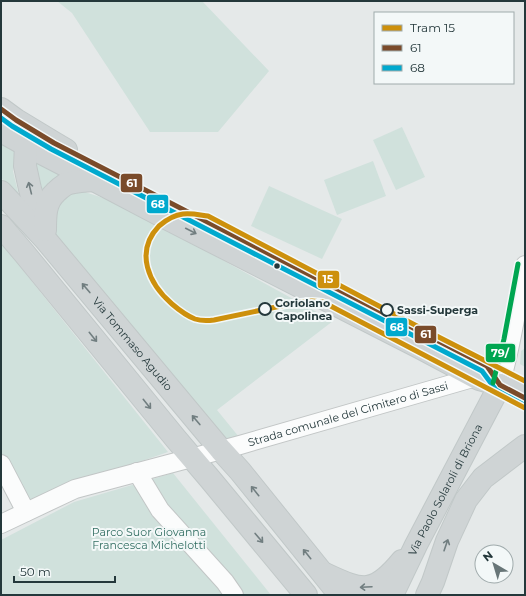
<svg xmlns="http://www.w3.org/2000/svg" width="526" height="596" font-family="Montserrat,sans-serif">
<rect width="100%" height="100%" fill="#e5e9e9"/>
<!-- green -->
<g fill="#d0e1dc">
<polygon points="57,1 202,1 269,71 218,132 150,132 72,13"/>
<polygon points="402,127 425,177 396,190 373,140"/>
<polygon points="1,143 16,150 13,171 19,196 1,178"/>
<polygon points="32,156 70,177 42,197"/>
<polygon points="373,161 386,196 337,215 324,180"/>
<polygon points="269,186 342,219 322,259 251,226"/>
<polygon points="79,190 91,194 119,203 333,321 217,410 239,437 224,439 54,236 55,201"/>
<polygon points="1,244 10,254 168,452 26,501 1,455"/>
<polygon points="525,348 525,367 520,364 521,351"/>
<polygon points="173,473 271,595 1,595 1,540 74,502"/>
</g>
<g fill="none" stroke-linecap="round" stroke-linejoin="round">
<defs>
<g id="minor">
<path d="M500 385C512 346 517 305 525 265"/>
<polyline points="1,464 26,512"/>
<polyline points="137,472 160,510 225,582 234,595"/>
<path id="s1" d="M1 524 75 489 240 445 476 377"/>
</g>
<g id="major">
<polyline points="1,109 16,120 54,143 66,150"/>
<polyline points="1,131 26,145 94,180 168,219 419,347 479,379 500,385 525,398"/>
<polyline points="22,133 26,145 25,166 30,189 44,236"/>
<path id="s2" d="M1 192 45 239 221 450 240 471 340 595"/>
<polyline points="1,226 24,253 176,439 210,479 306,595"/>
<path d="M45 230C45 215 45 202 56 192 59 189 63 186 66 184 75 181 85 181 94 180"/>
<path d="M325 574C363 592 374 595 402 561"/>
<path id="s3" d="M392 595 416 545 500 385"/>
<polyline points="427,595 433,582 447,541 466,500 483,478 525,446"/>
</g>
</defs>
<!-- minor casing -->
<use href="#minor" stroke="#c2c6c6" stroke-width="20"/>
<!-- major casing -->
<use href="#major" stroke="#c1c8c8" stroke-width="24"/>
<!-- minor -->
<use href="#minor" stroke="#fbfcfc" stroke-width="18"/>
<!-- major -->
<use href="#major" stroke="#cfd4d5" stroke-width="22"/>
<defs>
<polyline id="bus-1" points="1,109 16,120 54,143 487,366 500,385 525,398"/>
<polyline id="bus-2" points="1,118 12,126 51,149 482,371 496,390 522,404"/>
<polyline id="bus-3" points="493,383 504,339 518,264"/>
</defs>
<!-- bus-1 casing -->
<use href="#bus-1" stroke="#f3f8f8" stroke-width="8"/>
<!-- bus-2 casing -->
<use href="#bus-2" stroke="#f3f8f8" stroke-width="8"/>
<!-- bus-3 casing -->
<use href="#bus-3" stroke="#f3f8f8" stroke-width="8"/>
<!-- bus-1 -->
<use href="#bus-1" stroke="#7a4b2a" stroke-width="5"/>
<!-- bus-2 -->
<use href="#bus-2" stroke="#00a9ce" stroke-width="5"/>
<!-- bus-3 -->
<use href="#bus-3" stroke="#00a651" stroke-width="5"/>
<defs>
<path id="tram-1" d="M525 381 415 325 208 216C200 215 192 213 183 214 174 215 166 220 159 226 134 252 149 284 172 304 179 310 187 316 195 319 201 321 207 321 214 320L300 302 312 301 323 302 525 408"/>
</defs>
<!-- tram-1 casing -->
<use href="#tram-1" stroke="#f3f8f8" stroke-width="8"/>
<!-- tram-1 -->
<use href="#tram-1" stroke="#cd900c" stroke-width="5"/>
</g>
<!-- one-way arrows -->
<defs><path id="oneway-shaft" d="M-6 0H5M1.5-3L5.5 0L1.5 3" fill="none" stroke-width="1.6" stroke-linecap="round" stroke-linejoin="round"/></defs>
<g stroke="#717e80">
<use href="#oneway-shaft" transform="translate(30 188) rotate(-104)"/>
<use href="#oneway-shaft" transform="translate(191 231) rotate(27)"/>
<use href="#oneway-shaft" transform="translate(86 288) rotate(-130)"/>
<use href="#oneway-shaft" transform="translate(93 337) rotate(51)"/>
<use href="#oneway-shaft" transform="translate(147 404) rotate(51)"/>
<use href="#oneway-shaft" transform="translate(196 420) rotate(-130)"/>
<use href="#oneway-shaft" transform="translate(255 491) rotate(-129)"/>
<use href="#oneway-shaft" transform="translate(259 538) rotate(50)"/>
<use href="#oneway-shaft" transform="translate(446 545) rotate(-71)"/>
<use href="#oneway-shaft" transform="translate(307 554) rotate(-129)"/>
<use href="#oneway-shaft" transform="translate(366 587) rotate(177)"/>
</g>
<!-- markers -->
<circle fill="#24383b" stroke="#f3f8f8" stroke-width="1.5" cx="277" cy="266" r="3.5"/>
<g fill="#f3f8f8" stroke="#24383b" stroke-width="2">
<circle cx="265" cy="309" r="6"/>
<circle cx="387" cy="310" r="6"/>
</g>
<g text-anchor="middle" stroke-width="4" stroke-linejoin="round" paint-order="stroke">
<!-- stop labels -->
<g font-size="11" font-weight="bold" fill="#24383b" stroke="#f3f8f8" text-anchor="start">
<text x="275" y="307">Coriolano<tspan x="275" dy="13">Capolinea</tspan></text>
<text x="397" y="314">Sassi-Superga</text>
</g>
<!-- street labels -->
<g font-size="11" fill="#24383b" stroke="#f3f8f8">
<text dy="4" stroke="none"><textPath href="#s2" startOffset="201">Via Tommaso Agudio</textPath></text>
<text dy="4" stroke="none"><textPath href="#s1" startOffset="365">Strada comunale del Cimitero di Sassi</textPath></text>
<text dy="4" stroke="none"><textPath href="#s3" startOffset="118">Via Paolo Solaroli di Briona</textPath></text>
</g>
<!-- park labels -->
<g font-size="11" fill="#326e62" stroke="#f3f8f8">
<text x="149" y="536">Parco Suor Giovanna<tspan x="149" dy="13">Francesca Michelotti</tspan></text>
</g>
</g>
<g stroke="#f3f8f8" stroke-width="1.5">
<rect x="120" y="173" width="23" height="20" rx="4" fill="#7a4b2a"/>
<rect x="146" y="194" width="23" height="20" rx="4" fill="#00a9ce"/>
<rect x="317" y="270" width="23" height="19" rx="4" fill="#cd900c"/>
<rect x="385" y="317" width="23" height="20" rx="4" fill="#00a9ce"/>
<rect x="414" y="325" width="23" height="19" rx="4" fill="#7a4b2a"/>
<rect x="485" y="343" width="31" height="20" rx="4" fill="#00a651"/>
</g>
<g font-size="11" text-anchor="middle" font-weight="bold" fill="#fff">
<text x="132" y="187">61</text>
<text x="158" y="208">68</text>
<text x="328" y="283">15</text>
<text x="397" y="331">68</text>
<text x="426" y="338">61</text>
<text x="500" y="357">79/</text>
</g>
<!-- border -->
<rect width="526" height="596" fill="none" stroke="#24383b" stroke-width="4"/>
<!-- legend -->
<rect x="374" y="12" width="140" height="72" fill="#f3f8f8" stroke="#a0abac"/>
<rect x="382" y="25" width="20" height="6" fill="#cd900c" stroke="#a0abac"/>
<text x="410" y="32" font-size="12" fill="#24383b">Tram 15</text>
<rect x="382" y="45" width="20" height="6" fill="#7a4b2a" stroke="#a0abac"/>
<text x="410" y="52" font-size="12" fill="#24383b">61</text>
<rect x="382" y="65" width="20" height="6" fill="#00a9ce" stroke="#a0abac"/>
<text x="410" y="72" font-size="12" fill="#24383b">68</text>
<!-- north arrow -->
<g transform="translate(494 564) rotate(322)"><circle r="19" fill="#f3f8f8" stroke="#a0abac"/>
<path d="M0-3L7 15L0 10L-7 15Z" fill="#687678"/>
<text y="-6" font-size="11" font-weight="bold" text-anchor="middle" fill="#24383b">N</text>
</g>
<!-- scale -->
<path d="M14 576v6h101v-6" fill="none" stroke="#24383b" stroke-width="2"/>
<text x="20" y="576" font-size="12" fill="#24383b" stroke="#f3f8f8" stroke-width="3" paint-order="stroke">50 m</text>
</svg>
